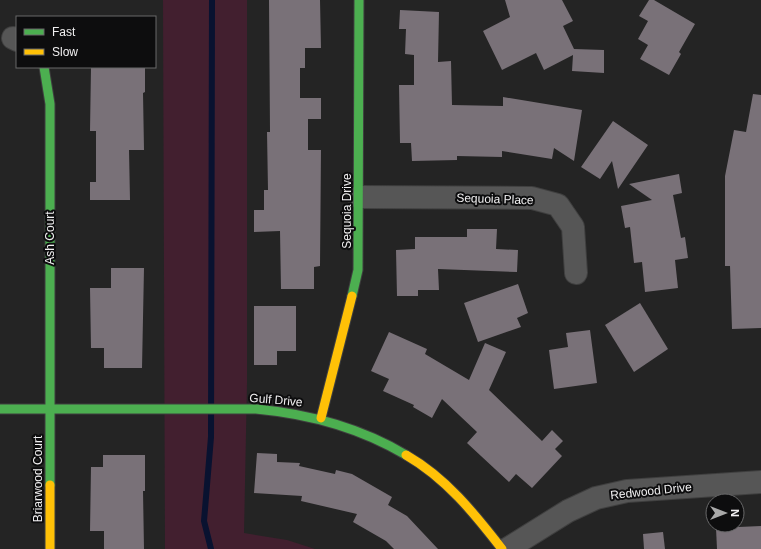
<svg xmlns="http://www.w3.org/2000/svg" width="761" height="549" font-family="Helvetica,sans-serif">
<rect width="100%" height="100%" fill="#242424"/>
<!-- green -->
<polygon fill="#421f2f" points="163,0 247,0 247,383 244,533 287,540 315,549 165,549"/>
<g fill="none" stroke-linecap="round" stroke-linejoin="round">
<!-- stream -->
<polyline stroke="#091230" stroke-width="6" points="211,549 204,521 211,437 212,0"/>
</g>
<!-- building -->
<g fill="#797178">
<polygon points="269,0 320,0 321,48 305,48 305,68 300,68 300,98 321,98 321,119 308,119 308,150 321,150 320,266 314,267 314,289 281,289 280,231 254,232 254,210 264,210 264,190 268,190 267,132 270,132"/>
<polygon points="505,0 562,0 573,21 563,26 574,49 604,50 604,73 572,71 573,55 544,70 536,53 502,70 483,31 510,17"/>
<polygon points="649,0 654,0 695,24 679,52 681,54 669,75 640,59 648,45 638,39 648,21 639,16"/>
<polygon points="400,10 439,12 438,62 451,61 452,105 503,106 503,97 582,110 574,161 554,148 552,159 502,151 502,157 457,156 457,160 412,161 411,143 400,143 399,85 414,85 414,55 405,54 406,29 399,29"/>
<polygon points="91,67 145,67 145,92 143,93 144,150 129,150 130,200 90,200 90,182 96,182 96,131 90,131"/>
<polygon points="753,94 761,95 761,328 732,329 730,266 725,266 725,176 734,130 746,132"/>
<polygon points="613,121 648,145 618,189 612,161 600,179 581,167"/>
<polygon points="679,174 682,193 673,195 681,238 685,237 688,258 675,260 678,288 645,292 642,262 634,263 630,227 625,228 621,206 652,200 629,184"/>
<polygon points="467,229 497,229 496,249 518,250 517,272 438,269 439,290 418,290 418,296 397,296 396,250 415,249 415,237 467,237"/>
<polygon points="111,268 144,268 142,368 104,368 104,348 91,348 90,288 111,288"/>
<polygon points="518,284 528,313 517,318 521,327 478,342 464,303"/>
<polygon points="640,303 668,349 634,372 605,325"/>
<polygon points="254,306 296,306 296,351 277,351 277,365 254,365"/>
<polygon points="590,330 597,383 554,389 549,350 568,347 566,333"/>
<polygon points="389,332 427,349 425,354 469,380 485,343 506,352 489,390 542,441 552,430 563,441 555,449 562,456 532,488 516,474 509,482 467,443 477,432 442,399 432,418 413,407 414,405 383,391 389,379 371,371"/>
<polygon points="257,453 277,454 277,462 300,463 299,466 335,474 336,470 352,474 392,497 388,505 407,516 438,549 394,549 386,541 353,522 357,514 301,501 302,496 254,493"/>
<polygon points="103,455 145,455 145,491 143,491 144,549 104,549 104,531 90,531 91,467 103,467"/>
<polygon points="761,526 761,549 717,549 716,528"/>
<polygon points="663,532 665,549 644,549 643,534"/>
</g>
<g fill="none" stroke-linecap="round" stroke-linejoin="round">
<defs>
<g id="street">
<polyline points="13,38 17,40"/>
<polyline points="359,197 532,198 558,205 573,227 576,273"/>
<polyline points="507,549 568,511 596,498 627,491 761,482"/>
</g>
<g id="fast">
<polyline points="44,67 50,104 50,485"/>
<polyline points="352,296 358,270 359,0"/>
<path d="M0 409H256C310 414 359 427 406 455"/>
</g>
<g id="slow">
<polyline points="321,418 352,296"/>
<path d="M406 455C446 478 474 513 502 549"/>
<polyline points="50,485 50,549"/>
</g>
</defs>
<!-- street casing -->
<use href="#street" stroke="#3f3f3f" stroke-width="24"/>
<!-- fast casing -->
<use href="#fast" stroke="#3f3f3f" stroke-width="11"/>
<!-- slow casing -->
<use href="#slow" stroke="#3f3f3f" stroke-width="11"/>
<!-- street -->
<use href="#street" stroke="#565656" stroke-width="22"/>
<!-- fast -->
<use href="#fast" stroke="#4caf50" stroke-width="9"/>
<!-- slow -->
<use href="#slow" stroke="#ffc107" stroke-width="9"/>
</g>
<g text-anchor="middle" stroke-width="4" stroke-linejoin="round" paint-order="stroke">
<!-- street labels -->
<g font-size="12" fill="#f1f0f1" stroke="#0d0d0e">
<text transform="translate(495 199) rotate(2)" y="4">Sequoia Place</text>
<text transform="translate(347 211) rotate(-90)" y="4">Sequoia Drive</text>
<text transform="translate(50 238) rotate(-90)" y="4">Ash Court</text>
<text transform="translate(276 400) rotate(5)" y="4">Gulf Drive</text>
<text transform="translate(38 479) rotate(-90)" y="4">Briarwood Court</text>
<text transform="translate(651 491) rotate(-6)" y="4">Redwood Drive</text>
</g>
</g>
<!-- legend -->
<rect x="16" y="16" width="140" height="52" fill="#0d0d0e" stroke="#686869"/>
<rect x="24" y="29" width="20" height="6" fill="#4caf50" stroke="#686869"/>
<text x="52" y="36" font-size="12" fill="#f1f0f1">Fast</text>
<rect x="24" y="49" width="20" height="6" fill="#ffc107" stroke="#686869"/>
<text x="52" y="56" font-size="12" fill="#f1f0f1">Slow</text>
<!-- north arrow -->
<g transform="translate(725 513) rotate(90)"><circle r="19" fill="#0d0d0e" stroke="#686869"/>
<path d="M0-3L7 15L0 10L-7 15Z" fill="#a9a9a9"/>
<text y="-6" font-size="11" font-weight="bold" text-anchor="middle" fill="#f1f0f1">N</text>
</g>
</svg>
